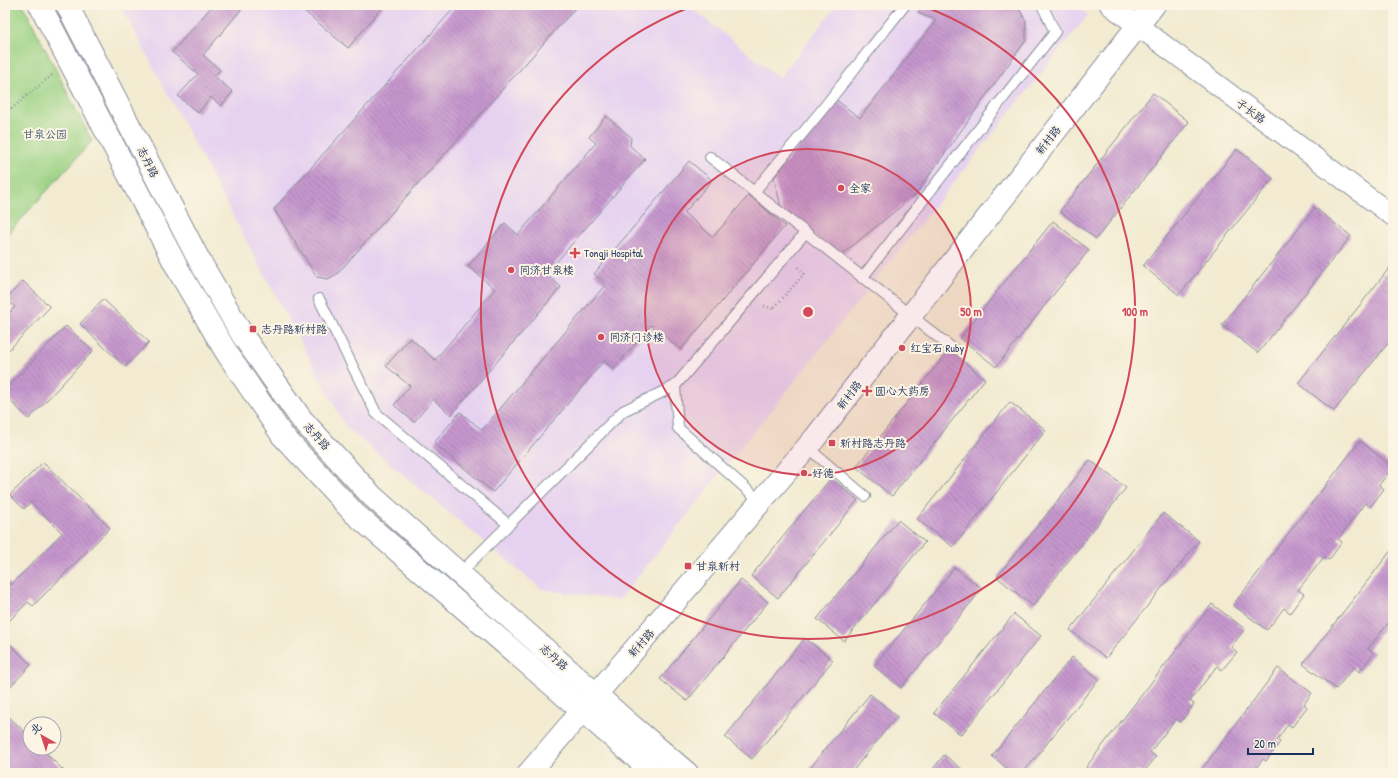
<svg xmlns="http://www.w3.org/2000/svg" width="1398" height="778" font-family="'Patrick Hand','LXGW WenKai TC',sans-serif">
<defs>
<pattern id="building-back-hatch" width="6" height="6" patternUnits="userSpaceOnUse"><rect width="6" height="6" fill="#c697cd"/><path d="M-1 5l2 2M0 0l6 6M5-1l2 2" fill="none" stroke="#a07caa"/></pattern>
</defs>
<rect width="100%" height="100%" fill="#fcf5e5"/>
<filter id="ink" filterUnits="userSpaceOnUse"><feTurbulence type="fractalNoise" baseFrequency=".025" numOctaves="2"/><feDisplacementMap in="SourceGraphic" scale="8" xChannelSelector="R" yChannelSelector="G"/><feConvolveMatrix kernelMatrix="1 2 1 2 8 2 1 2 1" color-interpolation-filters="sRGB"/></filter>
<filter id="wash" filterUnits="userSpaceOnUse"><feTurbulence type="fractalNoise" baseFrequency=".012" numOctaves="4" result="noise"/><feDisplacementMap in="SourceGraphic" scale="16" xChannelSelector="R" yChannelSelector="G"/><feGaussianBlur stdDeviation="0.9" result="paint"/><feColorMatrix in="noise" values="0 0 0 0 0 0 0 0 0 0 0 0 0 0 0 0 0 1.4 0 .05"/><feComposite in="paint" operator="in"/></filter>
<g filter="url(#wash)">
<rect width="100%" height="100%" fill="#f2ebd1"/>
<!-- built -->
<polygon fill="#e6d2f0" points="120,5 688,5 779,78 837,5 1076,5 1088,15 619,600 541,589 346,427"/>
<!-- green -->
<polygon fill="#9bd284" stroke="#5b8071" points="5,5 23,5 92,141 5,237"/>
<g id="blocks">
<!-- building -->
<g fill="url(#building-back-hatch)">
<polygon points="213,5 245,5 203,55 220,70 214,76 233,92 221,106 211,97 198,113 178,96 198,74 172,52"/>
<polygon points="306,5 384,5 348,48 303,10"/>
<polygon points="457,5 578,5 337,274 328,279 317,277 274,209"/>
<polygon points="923,5 1017,5 1026,21 1026,40 915,195 841,255 782,211 774,178 835,99 860,118 936,20 918,13"/>
<polygon points="1153,93 1189,122 1096,239 1060,211"/>
<polygon points="606,116 631,137 630,146 645,159 546,274 561,287 451,415 433,399 414,422 394,405 410,386 386,366 410,338 435,360 495,289 468,266 505,223 518,235 596,143 589,137"/>
<polygon points="1237,149 1273,178 1179,295 1143,266"/>
<polygon points="689,161 712,180 684,213 713,237 749,195 785,226 681,350 651,325 614,369 604,361 493,492 434,443 460,412 482,430 606,284 594,274"/>
<polygon points="1315,208 1351,236 1258,353 1222,325"/>
<polygon points="1053,221 1089,250 996,367 960,338"/>
<polygon points="1391,266 1393,268 1393,337 1334,411 1298,383"/>
<polygon points="23,281 50,307 5,354 5,317 15,307 6,299"/>
<polygon points="103,299 149,342 125,367 80,324"/>
<polygon points="66,326 93,351 29,419 5,396 5,390"/>
<polygon points="949,350 985,379 892,496 856,467"/>
<polygon points="1010,402 1046,430 953,547 917,519"/>
<polygon points="1360,441 1393,467 1379,485 1384,489 1370,507 1365,503 1338,539 1342,542 1329,560 1324,557 1298,590 1304,594 1290,613 1284,608 1267,630 1233,605"/>
<polygon points="1090,460 1126,488 1033,606 997,577"/>
<polygon points="43,462 110,528 33,606 28,602 5,625 5,579 11,585 62,533 31,502 24,509 10,495"/>
<polygon points="831,478 858,500 778,598 751,576"/>
<polygon points="1163,513 1199,541 1106,658 1070,630"/>
<polygon points="898,520 925,542 844,641 817,619"/>
<polygon points="1393,548 1393,617 1368,649 1374,653 1359,672 1354,667 1336,689 1303,664"/>
<polygon points="955,567 982,589 901,688 874,666"/>
<polygon points="741,580 768,602 687,701 660,679"/>
<polygon points="1212,604 1245,629 1231,647 1237,652 1222,670 1217,666 1190,701 1194,704 1181,722 1176,719 1150,752 1156,757 1143,773 1136,770 1134,773 1093,773 1086,767"/>
<polygon points="1014,614 1041,636 961,735 934,713"/>
<polygon points="805,638 833,660 752,759 725,737"/>
<polygon points="5,639 31,665 5,692"/>
<polygon points="1072,657 1099,679 1023,773 1013,773 992,756"/>
<polygon points="1278,668 1312,693 1304,704 1307,707 1292,727 1288,724 1277,740 1280,742 1266,761 1263,759 1252,773 1199,773"/>
<polygon points="870,694 897,716 851,773 806,773"/>
<polygon points="5,713 30,737 30,748 41,748 66,773 5,773"/>
<polygon points="944,755 967,773 930,773"/>
</g>
</g>
</g>
<g filter="url(#ink)">
<use href="#blocks" fill-opacity="0" stroke="#868d98" stroke-width="1"/>
<g fill="none" stroke-linecap="round" stroke-linejoin="round">
<defs>
<g id="service">
<polyline points="710,157 952,348"/>
<polyline points="754,192 821,111 905,5"/>
<polyline points="862,278 1055,32 1042,5"/>
<polyline points="319,299 376,413 509,525"/>
<polyline points="807,447 865,496"/>
<polyline points="761,502 678,428 675,386 805,233"/>
<polyline points="459,574 623,411 675,386"/>
</g>
<polyline id="minor" points="1110,5 1393,216"/>
<polyline id="secondary" points="529,773 815,438 1154,5"/>
<g id="primary">
<polyline points="40,5 180,273 225,350 282,435 354,513 654,773"/>
<polyline points="67,5 199,260 243,336 302,420 372,496 626,721 687,773"/>
</g>
</defs>
<!-- service casing -->
<use href="#service" stroke="#868d98" stroke-width="12"/>
<!-- minor casing -->
<use href="#minor" stroke="#868d98" stroke-width="22"/>
<!-- secondary casing -->
<use href="#secondary" stroke="#868d98" stroke-width="24"/>
<!-- primary casing -->
<use href="#primary" stroke="#868d98" stroke-width="24"/>
<!-- path -->
<g stroke="#868d98" stroke-width="2.5" stroke-dasharray="1 3" stroke-linecap="butt">
<polyline points="5,114 52,75"/>
<polyline points="764,306 773,309 804,274 798,266"/>
</g>
<!-- service -->
<use href="#service" stroke="#fff" stroke-width="10"/>
<!-- minor -->
<use href="#minor" stroke="#fff" stroke-width="20"/>
<!-- secondary -->
<use href="#secondary" stroke="#fff" stroke-width="22"/>
<!-- primary -->
<use href="#primary" stroke="#fff" stroke-width="22"/>
</g>
</g>
<!-- distance rings -->
<circle cx="808" cy="312" r="163" fill="#d1495b" fill-opacity=".12"/>
<g fill="none" stroke="#d1495b" stroke-width="2">
<circle cx="808" cy="312" r="163"/>
<path d="M923 6A327 327 0 1 1 693 6"/>
</g>
<!-- markers -->
<g fill="#d1495b" stroke="#fcf5e5" stroke-width="1.5">
<circle cx="841" cy="188" r="4"/>
<path d="M573 247h4v4h4v4h-4v4h-4v-4h-4v-4h4z"/>
<circle cx="511" cy="270" r="4"/>
<rect x="249" y="325" width="8" height="8" rx="2"/>
<circle cx="601" cy="337" r="4"/>
<circle cx="902" cy="348" r="4"/>
<path d="M865 385h4v4h4v4h-4v4h-4v-4h-4v-4h4z"/>
<rect x="828" y="439" width="8" height="8" rx="2"/>
<circle cx="804" cy="473" r="4"/>
<rect x="684" y="562" width="8" height="8" rx="2"/>
</g>
<g text-anchor="middle" stroke-width="4" stroke-linejoin="round" paint-order="stroke">
<!-- street labels -->
<g font-size="11" fill="#1b2f5e" stroke="#fcf5e5">
<text transform="translate(1251 111) rotate(36)" y="4">子长路</text>
<text transform="translate(1048 140) rotate(-52)" y="4">新村路</text>
<text transform="translate(148 162) rotate(63)" y="4">志丹路</text>
<text transform="translate(849 395) rotate(-53)" y="4">新村路</text>
<text transform="translate(317 436) rotate(48)" y="4">志丹路</text>
<text transform="translate(641 643) rotate(-49)" y="4">新村路</text>
<text transform="translate(554 657) rotate(42)" y="4">志丹路</text>
</g>
<!-- park labels -->
<g font-size="11" fill="#3b5868" stroke="#fcf5e5">
<text x="45" y="138">甘泉公园</text>
</g>
<!-- poi labels -->
<g font-size="11" fill="#1b2f5e" stroke="#fcf5e5" text-anchor="start">
<text x="849" y="192">全家</text>
<text x="584" y="257">Tongji Hospital</text>
<text x="519" y="274">同济甘泉楼</text>
<text x="261" y="333">志丹路新村路</text>
<text x="609" y="341">同济门诊楼</text>
<text x="910" y="352">红宝石 Ruby</text>
<text x="875" y="395">圆心大药房</text>
<text x="840" y="447">新村路志丹路</text>
<text x="812" y="477">好德</text>
<text x="696" y="570">甘泉新村</text>
</g>
</g>
<circle cx="808" cy="312" r="6" fill="#d1495b" stroke="#fcf5e5" stroke-width="2"/>
<g font-size="12" text-anchor="middle" font-weight="bold" fill="#d1495b" stroke="#fcf5e5" stroke-width="4" stroke-linejoin="round" paint-order="stroke">
<text x="971" y="316">50 m</text>
<text x="1135" y="316">100 m</text>
</g>
<!-- margin -->
<rect width="1398" height="778" fill="none" stroke="#fcf5e5" stroke-width="20"/>
<!-- north arrow -->
<g transform="translate(42 736) rotate(321)"><circle r="19" fill="#fcf5e5" stroke="#a2a6af"/>
<path d="M0-3L7 15L0 10L-7 15Z" fill="#d1495b"/>
<text y="-6" font-size="11" font-weight="bold" text-anchor="middle" fill="#1b2f5e">北</text>
</g>
<!-- scale -->
<path d="M1248 748v6h65v-6" fill="none" stroke="#1b2f5e" stroke-width="2"/>
<text x="1254" y="748" font-size="12" fill="#1b2f5e" stroke="#fcf5e5" stroke-width="3" paint-order="stroke">20 m</text>
</svg>
